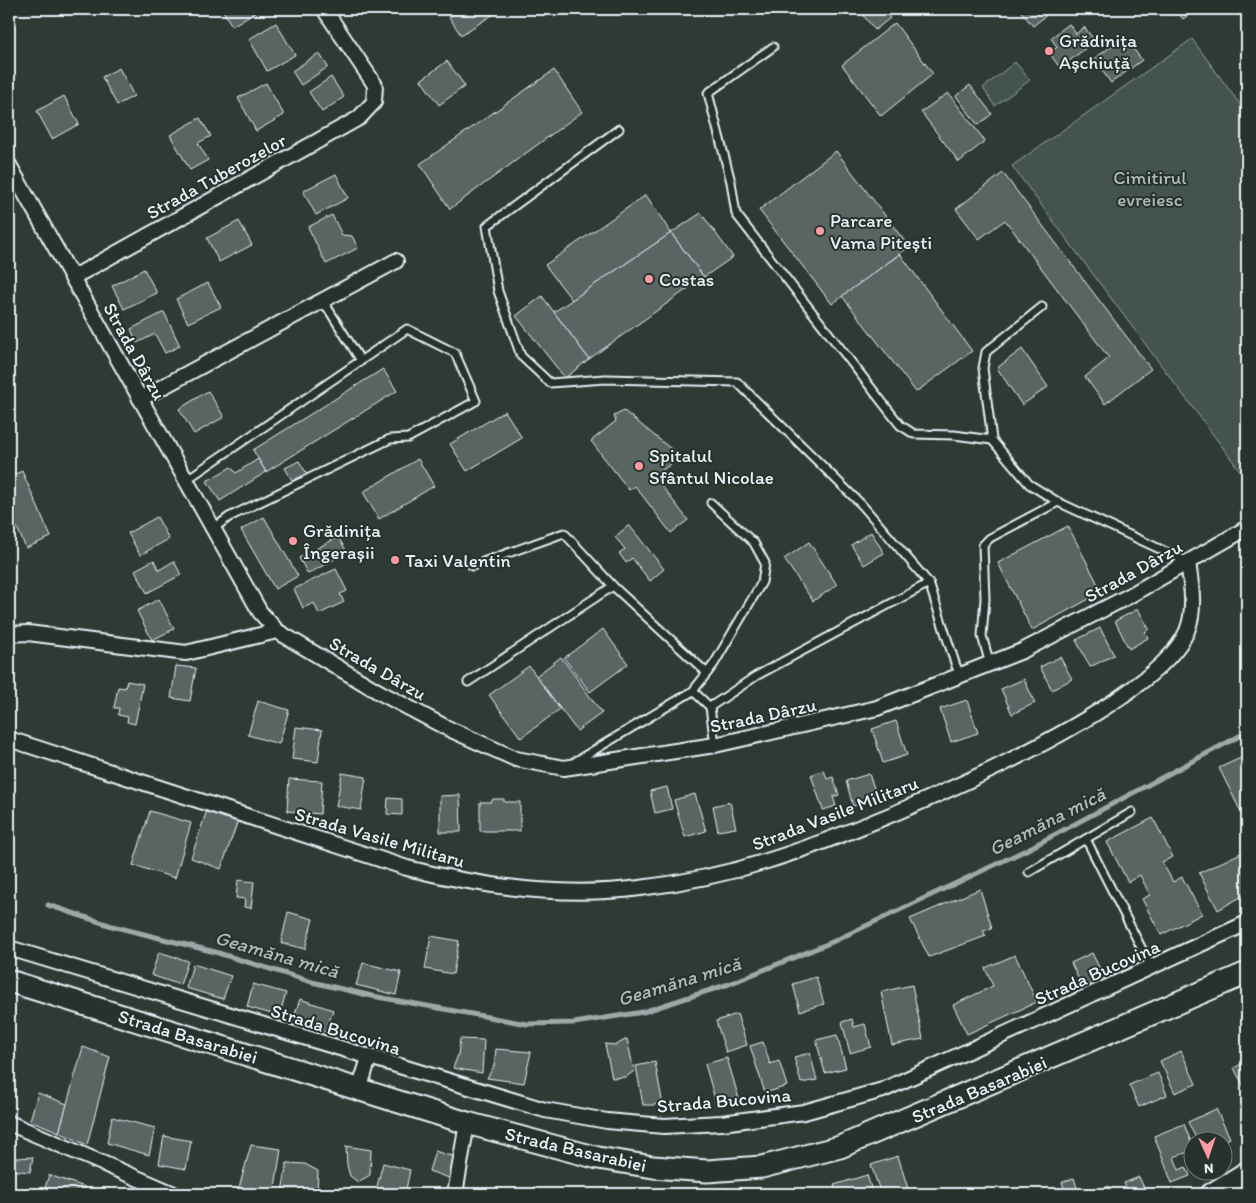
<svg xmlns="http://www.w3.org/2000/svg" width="1256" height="1203" font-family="Itim,sans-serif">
<rect width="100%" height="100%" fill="#2e3b35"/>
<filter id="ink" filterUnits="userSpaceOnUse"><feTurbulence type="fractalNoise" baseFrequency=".02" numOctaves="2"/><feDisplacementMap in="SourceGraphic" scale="10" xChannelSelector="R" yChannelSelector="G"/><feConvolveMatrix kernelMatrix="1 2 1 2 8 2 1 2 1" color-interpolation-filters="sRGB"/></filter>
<g filter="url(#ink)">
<!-- green -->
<g fill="#45524e" stroke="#96a2a3">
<polygon points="1192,39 1247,114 1247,480 1012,166"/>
<polygon points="1015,62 1030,80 995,106 983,88"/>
</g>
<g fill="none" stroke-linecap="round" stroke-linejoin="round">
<!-- stream -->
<polyline stroke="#9da8a9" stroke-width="5" points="48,905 112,926 215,952 312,982 372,996 527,1024 574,1023 643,1012 729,984 832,942 1028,849 1247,732"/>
</g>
<!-- building -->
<g fill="#596563" stroke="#e8f1f8">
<polygon points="222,9 260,9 232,26"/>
<polygon points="461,9 495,9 497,12 461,35 449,17"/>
<polygon points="858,9 883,9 890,18 875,30"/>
<polygon points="1019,9 1054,9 1033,26"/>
<polygon points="1175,9 1197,9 1183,19"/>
<polygon points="276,23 295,55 267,71 249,39"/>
<polygon points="895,23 933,74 881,116 842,65"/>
<polygon points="1069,24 1076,34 1084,27 1095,41 1060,68 1050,54 1057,47 1051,38"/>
<polygon points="1124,37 1142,60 1111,83 1094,59"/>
<polygon points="319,53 328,67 301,85 292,71"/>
<polygon points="447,61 465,86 439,105 421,80"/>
<polygon points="119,68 134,96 117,105 102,77"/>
<polygon points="554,70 582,112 450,209 420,164"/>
<polygon points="331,77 344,97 322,112 309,92"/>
<polygon points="266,83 284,115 256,131 238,98"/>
<polygon points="970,85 992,114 978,125 956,96"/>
<polygon points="948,93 985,141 959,162 921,112"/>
<polygon points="64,96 79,124 52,139 37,111"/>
<polygon points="200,118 211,136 198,143 208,160 190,170 170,135"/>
<polygon points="836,151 909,247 832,304 759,210"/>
<polygon points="1003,173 1151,369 1105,404 1085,377 1109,358 1005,220 979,239 956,209"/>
<polygon points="336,174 348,198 316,215 303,191"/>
<polygon points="646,195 671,233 572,300 545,265"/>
<polygon points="701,213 733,257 704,277 671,233"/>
<polygon points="332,215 342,235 352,236 358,248 326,264 308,227"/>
<polygon points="239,221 252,245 219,262 207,238"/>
<polygon points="671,233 704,277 589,359 554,312"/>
<polygon points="900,254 972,351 916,392 842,296"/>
<polygon points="144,269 157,293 124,309 112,286"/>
<polygon points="208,283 221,307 188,323 176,299"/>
<polygon points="542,296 589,359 565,378 516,316"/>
<polygon points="164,312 180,346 165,353 155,334 137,343 131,329"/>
<polygon points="1022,349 1048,387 1022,405 997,368"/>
<polygon points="383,369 397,391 266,472 253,450"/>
<polygon points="208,391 224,417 194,434 179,409"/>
<polygon points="505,411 522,438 467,471 450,444"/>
<polygon points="624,411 681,457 654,476 688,520 671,533 635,486 629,490 591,441 616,421 614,416"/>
<polygon points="258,459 266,472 220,501 207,481 231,467 236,473"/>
<polygon points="418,459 434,486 379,519 363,492"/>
<polygon points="299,461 307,474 293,482 285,468"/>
<polygon points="22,471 51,537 26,548 9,510 9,495 15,492 9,477"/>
<polygon points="157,517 169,539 140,555 128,533"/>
<polygon points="264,517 298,576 275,589 241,530"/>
<polygon points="629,525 664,569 650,581 632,558 626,563 619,553 625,549 615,537"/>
<polygon points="1068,526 1102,592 1032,630 998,563"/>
<polygon points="871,532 884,553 864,565 851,545"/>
<polygon points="338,537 347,552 308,574 299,558"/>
<polygon points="809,542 837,585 813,601 784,559"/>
<polygon points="154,560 159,570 174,561 181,575 147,593 135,570"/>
<polygon points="336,569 347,591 340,594 344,602 319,614 314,603 303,608 294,589"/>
<polygon points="159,599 174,629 152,640 137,611"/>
<polygon points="1138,609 1149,629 1145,632 1148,638 1129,649 1115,621"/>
<polygon points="1100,628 1114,655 1090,667 1076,640"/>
<polygon points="603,629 628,664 590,692 564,658"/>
<polygon points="561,657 602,713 577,731 536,676"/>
<polygon points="1060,657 1072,679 1052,690 1040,667"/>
<polygon points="176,666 196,668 190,701 171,698"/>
<polygon points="529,666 560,709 521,738 489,695"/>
<polygon points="1024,679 1035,703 1012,714 1001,689"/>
<polygon points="127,681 143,684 135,724 127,722 128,717 118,715 119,708 114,708 118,687 125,688"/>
<polygon points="967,700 978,733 951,742 940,709"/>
<polygon points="258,701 289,710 279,744 248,735"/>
<polygon points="896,721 907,755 883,763 872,729"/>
<polygon points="296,727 322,730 318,762 292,759"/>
<polygon points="1247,755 1247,824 1219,768"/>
<polygon points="824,770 827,779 833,777 839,795 833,797 836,806 823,810 811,775"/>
<polygon points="342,773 366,777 361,810 336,806"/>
<polygon points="869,774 875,791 868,793 870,801 853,806 846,781"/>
<polygon points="289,779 322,781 320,814 287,811"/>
<polygon points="667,787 672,809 655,813 650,791"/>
<polygon points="695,794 706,831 685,837 674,800"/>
<polygon points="460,795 461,832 440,832 440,796"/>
<polygon points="388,798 402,799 402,815 387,814"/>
<polygon points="493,799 504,799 504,802 520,802 520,831 480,831 480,802 491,802"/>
<polygon points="730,802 736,828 718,831 713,806"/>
<polygon points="207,810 238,820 221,869 191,858"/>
<polygon points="150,811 191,823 175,878 133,865"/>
<polygon points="1153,818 1173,857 1162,862 1173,882 1182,877 1202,914 1161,935 1142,899 1150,895 1140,875 1128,882 1107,842"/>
<polygon points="1243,852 1247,861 1247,896 1246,894 1218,910 1199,873"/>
<polygon points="238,880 254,882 251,908 244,907 245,899 236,898"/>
<polygon points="980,889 992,928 983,931 986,936 929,957 910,919"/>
<polygon points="288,912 313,919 305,949 281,943"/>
<polygon points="431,936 459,941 453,974 425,969"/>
<polygon points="159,952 188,961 180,985 151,975"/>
<polygon points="1092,953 1106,981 1085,992 1071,963"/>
<polygon points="1015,955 1037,1002 967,1034 953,1005 993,986 985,968"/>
<polygon points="363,963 401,972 396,995 356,985"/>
<polygon points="193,964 231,976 223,999 186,988"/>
<polygon points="816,977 824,1004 800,1011 793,984"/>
<polygon points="253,984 286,993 279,1016 247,1007"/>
<polygon points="912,985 923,1039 892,1045 881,992"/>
<polygon points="300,999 333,1010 326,1032 293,1020"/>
<polygon points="737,1014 747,1045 726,1052 716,1021"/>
<polygon points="852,1019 854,1027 865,1024 871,1047 850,1053 842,1022"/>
<polygon points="837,1035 846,1068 825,1073 816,1040"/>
<polygon points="460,1039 484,1040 482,1073 453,1068 458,1055"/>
<polygon points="627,1039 634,1071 626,1077 612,1078 605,1044 616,1045"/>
<polygon points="763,1042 770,1064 779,1061 787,1086 765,1093 750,1046"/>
<polygon points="83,1047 110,1057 87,1145 59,1132"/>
<polygon points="496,1049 531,1052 524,1083 487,1078 494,1066"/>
<polygon points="1181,1051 1196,1084 1175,1093 1160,1061"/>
<polygon points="810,1053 817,1080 801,1083 794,1057"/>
<polygon points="727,1058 739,1099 717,1106 705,1064"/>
<polygon points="1247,1061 1247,1086 1244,1087 1234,1068"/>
<polygon points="655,1062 662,1100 655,1105 643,1105 636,1066"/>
<polygon points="1158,1073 1167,1095 1139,1107 1129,1085"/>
<polygon points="38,1093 67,1104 59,1132 30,1120"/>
<polygon points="1216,1109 1230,1138 1224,1141 1197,1140 1188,1122"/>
<polygon points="112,1117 155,1128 149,1155 107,1143"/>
<polygon points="1184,1124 1194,1150 1174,1157 1179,1170 1186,1167 1190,1176 1172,1183 1154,1136"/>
<polygon points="164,1136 191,1141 186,1169 159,1164"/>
<polygon points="251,1145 281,1149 274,1194 239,1188"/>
<polygon points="346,1146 371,1150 370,1175 358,1182 350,1176 347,1165"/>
<polygon points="435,1151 447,1155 456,1156 449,1178 429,1171"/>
<polygon points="9,1154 17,1158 33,1157 30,1172 9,1170"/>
<polygon points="898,1156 908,1189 893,1194 881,1194 871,1165"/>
<polygon points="287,1163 305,1164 318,1171 317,1194 288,1194 282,1192"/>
<polygon points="383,1163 410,1170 405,1194 375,1194"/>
<polygon points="49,1175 85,1187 82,1194 43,1194"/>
<polygon points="867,1175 873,1194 837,1194 834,1185"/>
<polygon points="1139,1177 1147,1194 1129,1194 1124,1183"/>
<polygon points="1074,1178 1079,1194 1066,1194 1062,1182"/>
<polygon points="1109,1186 1112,1194 1094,1194 1093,1192"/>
</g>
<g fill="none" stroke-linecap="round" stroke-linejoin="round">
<defs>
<g id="lane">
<polyline points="773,47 708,93 731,182 736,214 900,425 914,434 954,435 992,440"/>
<polyline points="619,129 487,226 498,291 521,356 550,383 605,379 737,382 862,505 929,583 956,666 961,675"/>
<polyline points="319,303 327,307 361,361"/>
<polyline points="1042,307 986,352 983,368 992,440 1029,484 1058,502"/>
<polyline points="186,480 407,329 455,353 476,401 408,438 390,439 229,517 213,529"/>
<polyline points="472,566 564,533 613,586 707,673"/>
<polyline points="990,664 982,636 985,599 983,545 990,538 1058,502 1188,562"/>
<polyline points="468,682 613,586"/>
<polyline points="693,691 710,707 715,745"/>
<polyline points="710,707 756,676 929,583"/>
<polyline points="571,764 693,691 714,664 762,582 765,563 754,543 711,503"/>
<polyline points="1086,839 1151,967"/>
<polyline points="1029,872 1132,812"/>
</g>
<g id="street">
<polyline points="9,165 260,612 277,631"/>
<polyline points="72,278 359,118 374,102 375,85 324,9"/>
<polyline points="140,399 396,261"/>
<polyline points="9,634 28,633 186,653 277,631 379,692 447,728 516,759 564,768 715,745 877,708 1022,651 1129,596 1247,528"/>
<path d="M9 739 407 868C483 887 562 898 640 888 682 883 726 874 767 861 856 834 1151 714 1187 631 1196 609 1191 584 1188 562"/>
<polyline points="9,948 545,1110 607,1121 664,1126 722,1123 804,1112 883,1090 1247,923"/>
<polyline points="359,1090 369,1058"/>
<polyline points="9,1123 174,1194"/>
<polyline points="455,1194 467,1123"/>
</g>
<polyline id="secondary" points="1211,1194 1247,1172"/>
<polyline id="primary" points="9,981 467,1123 598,1158 653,1167 707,1171 762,1167 840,1147 1247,973"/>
</defs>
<!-- lane casing -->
<use href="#lane" stroke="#e8f1f8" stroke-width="11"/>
<!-- street casing -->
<use href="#street" stroke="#e8f1f8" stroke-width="18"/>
<!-- secondary casing -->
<use href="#secondary" stroke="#e8f1f8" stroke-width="24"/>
<!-- primary casing -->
<use href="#primary" stroke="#e8f1f8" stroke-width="25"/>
<!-- lane -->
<use href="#lane" stroke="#26332d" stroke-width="7"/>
<!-- street -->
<use href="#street" stroke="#26332d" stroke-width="14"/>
<!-- secondary -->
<use href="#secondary" stroke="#26332d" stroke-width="20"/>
<!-- primary -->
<use href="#primary" stroke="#26332d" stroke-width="21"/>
</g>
</g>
<!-- markers -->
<g fill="#ff9aa2" stroke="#26332d" stroke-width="2">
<circle cx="1049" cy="51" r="5"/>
<circle cx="820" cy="231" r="5"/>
<circle cx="649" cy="279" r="5"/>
<circle cx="639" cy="466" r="5"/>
<circle cx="293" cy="541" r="5"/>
<circle cx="395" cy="560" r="5"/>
</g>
<g text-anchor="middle" stroke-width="4" stroke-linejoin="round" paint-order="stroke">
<!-- poi labels -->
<g font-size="19" fill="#e8f1f8" stroke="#26332d" text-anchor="start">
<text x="1059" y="47">Grădinița<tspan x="1059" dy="22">Așchiuță</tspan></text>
<text x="830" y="227">Parcare<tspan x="830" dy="22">Vama Pitești</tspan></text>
<text x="659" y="286">Costas</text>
<text x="649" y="462">Spitalul<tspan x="649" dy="22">Sfântul Nicolae</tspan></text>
<text x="303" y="537">Grădinița<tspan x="303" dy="22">Îngerașii</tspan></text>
<text x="405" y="567">Taxi Valentin</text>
</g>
<!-- street labels -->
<g font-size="19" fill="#e8f1f8" stroke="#26332d">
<text transform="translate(216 176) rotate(-29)" y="7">Strada Tuberozelor</text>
<text transform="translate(135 351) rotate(61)" y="7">Strada Dârzu</text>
<text transform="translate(1133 571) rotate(-29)" y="7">Strada Dârzu</text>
<text transform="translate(378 668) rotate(30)" y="7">Strada Dârzu</text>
<text transform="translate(763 715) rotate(-12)" y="7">Strada Dârzu</text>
<text transform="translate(835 813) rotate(-21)" y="7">Strada Vasile Militaru</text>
<text transform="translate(380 837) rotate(16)" y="7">Strada Vasile Militaru</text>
<text transform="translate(1097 972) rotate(-24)" y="7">Strada Bucovina</text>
<text transform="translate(336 1029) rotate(17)" y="7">Strada Bucovina</text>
<text transform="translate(188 1036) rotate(17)" y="7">Strada Basarabiei</text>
<text transform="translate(979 1089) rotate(-23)" y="7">Strada Basarabiei</text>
<text transform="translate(724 1100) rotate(-5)" y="7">Strada Bucovina</text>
<text transform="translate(576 1149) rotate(13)" y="7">Strada Basarabiei</text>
</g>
<!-- park labels -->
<g font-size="19" fill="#afb9bc" stroke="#26332d">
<text x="1150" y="184">Cimitirul<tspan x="1150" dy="22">evreiesc</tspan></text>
</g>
<!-- water labels -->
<g font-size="20" font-style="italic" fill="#b0babd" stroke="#26332d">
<text transform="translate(1047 821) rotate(-27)" y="7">Geamăna mică</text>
<text transform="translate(277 954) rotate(16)" y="7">Geamăna mică</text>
<text transform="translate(679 981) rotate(-17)" y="7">Geamăna mică</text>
</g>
</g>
<!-- margin -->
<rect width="1256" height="1203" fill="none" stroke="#26332d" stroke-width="30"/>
<rect x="15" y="15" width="1226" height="1173" fill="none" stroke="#e8f1f8" stroke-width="2" filter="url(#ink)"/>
<!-- north arrow -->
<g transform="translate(1208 1156) rotate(177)"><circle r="24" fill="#26332d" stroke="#747f7e"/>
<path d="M0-4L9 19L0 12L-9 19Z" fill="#ff9aa2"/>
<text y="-8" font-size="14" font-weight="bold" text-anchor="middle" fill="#e8f1f8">N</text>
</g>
</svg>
